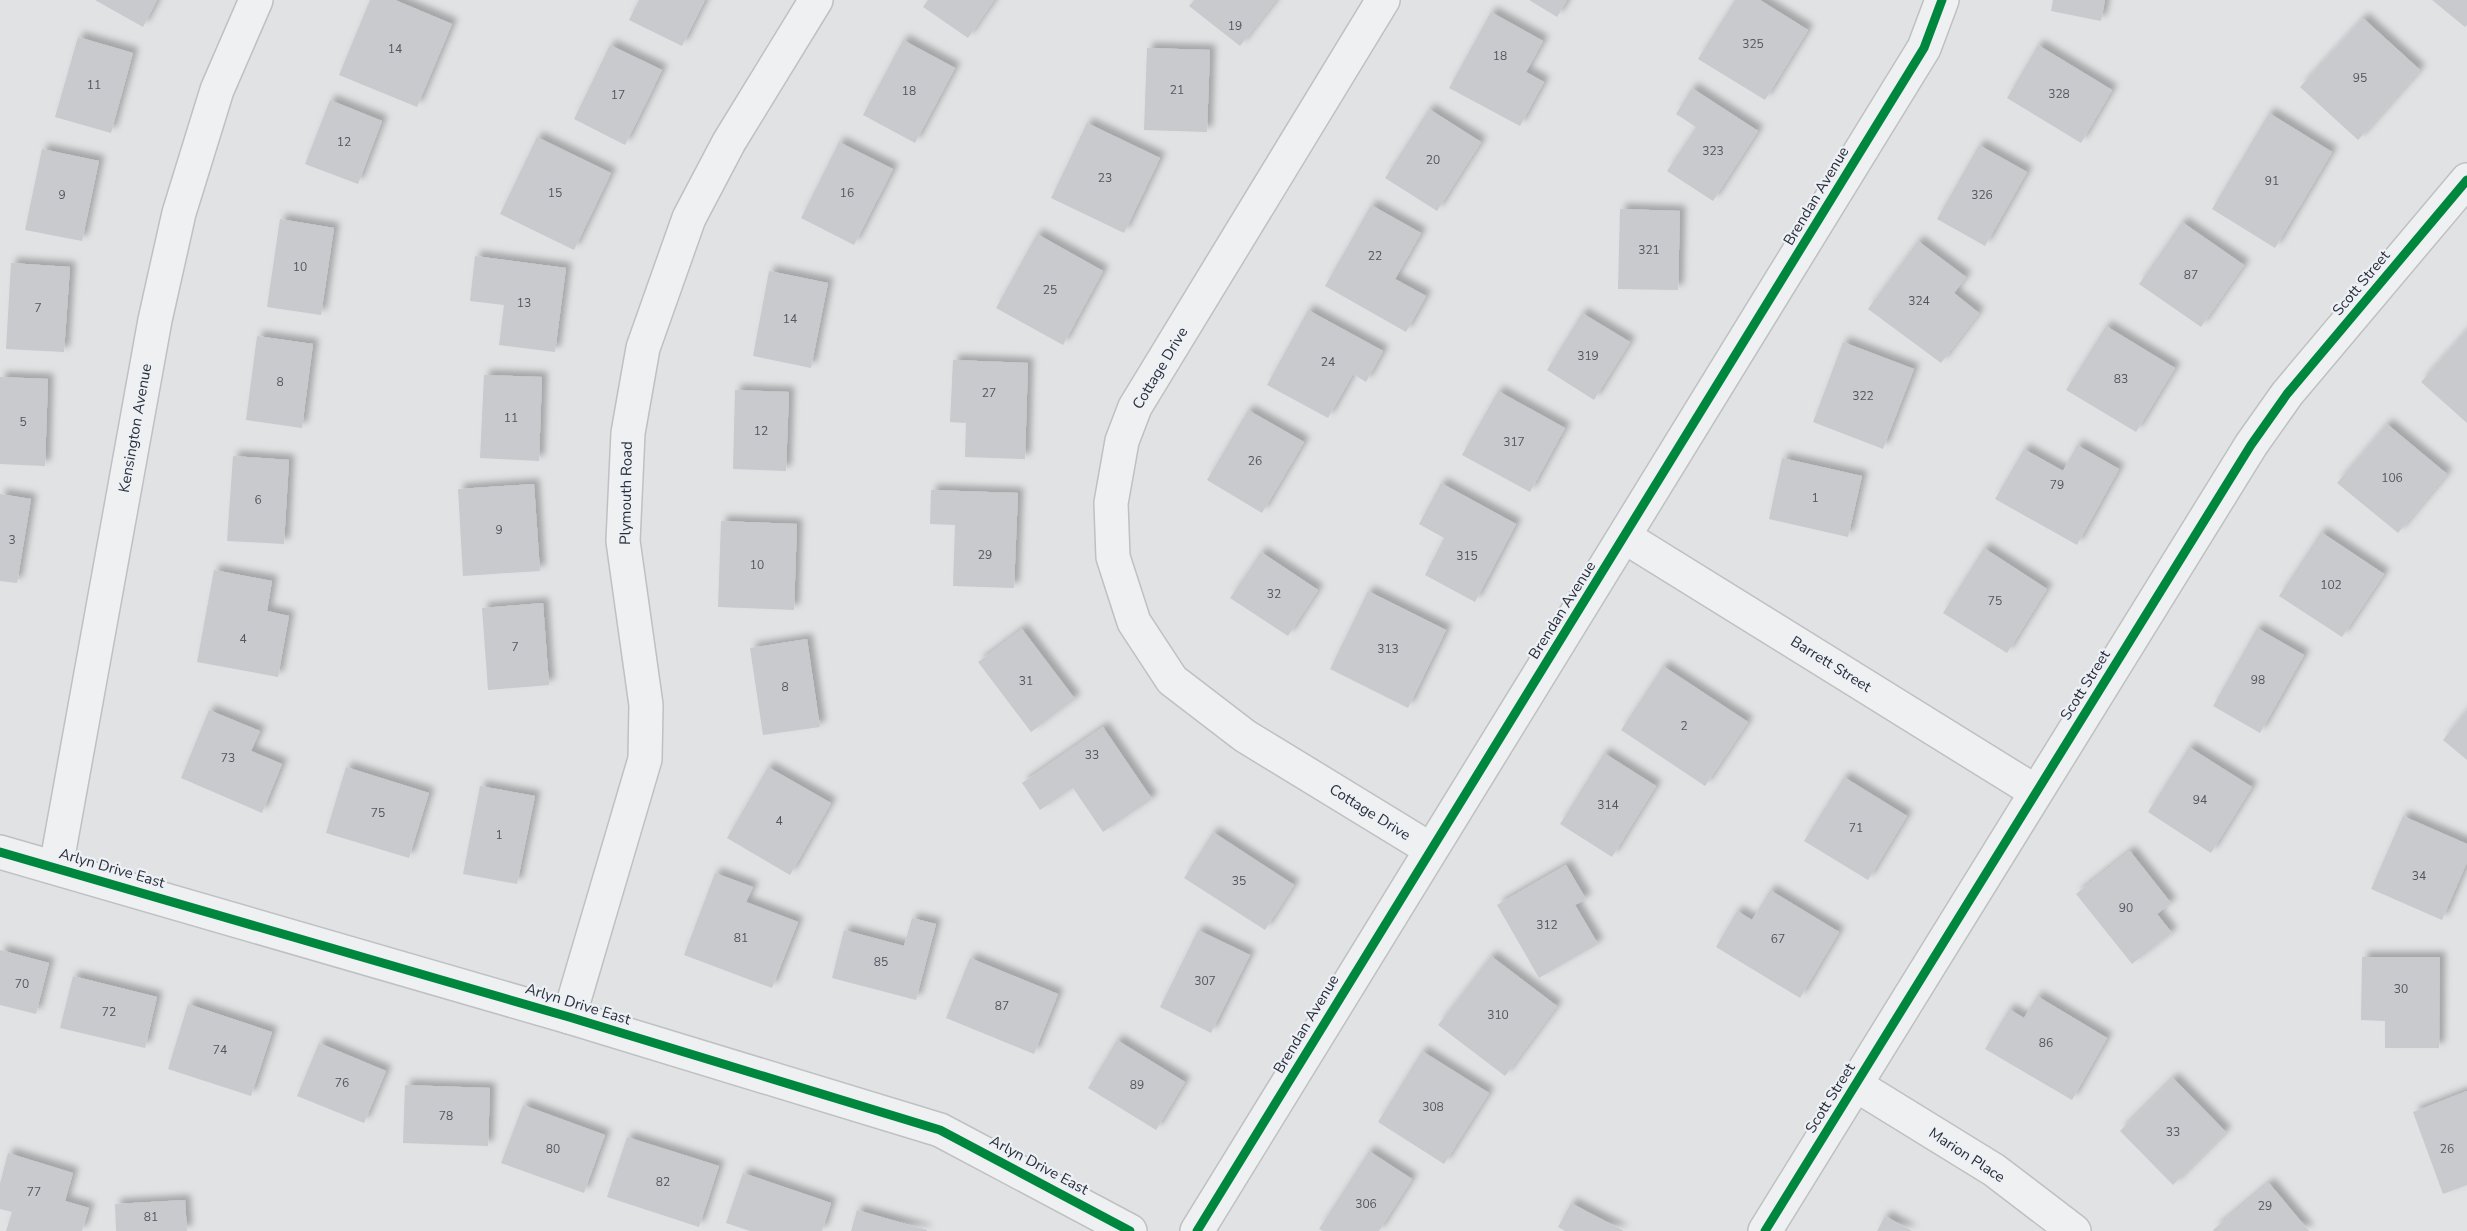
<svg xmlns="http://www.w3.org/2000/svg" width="2467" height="1231" font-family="'Nunito Sans',sans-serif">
<defs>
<filter id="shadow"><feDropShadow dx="5.5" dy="-5.5" stdDeviation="3" flood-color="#0004"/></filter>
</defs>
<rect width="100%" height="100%" fill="#e0e2e4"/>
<!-- building -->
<g fill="#c8cacd" filter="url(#shadow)">
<polygon points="95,0 157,0 143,27"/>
<polygon points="370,0 395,0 452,24 417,107 339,75"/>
<polygon points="639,0 705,0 682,46 629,20"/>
<polygon points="928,0 994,0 968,38 923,7"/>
<polygon points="1194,0 1276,0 1240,46 1189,6"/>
<polygon points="1529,0 1567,0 1557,17"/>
<polygon points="1735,0 1760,0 1808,30 1765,100 1698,59"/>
<polygon points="2053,0 2105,0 2101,21 2051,11"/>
<polygon points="2432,0 2467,0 2467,25 2465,27"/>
<polygon points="1491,12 1543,41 1526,72 1544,82 1520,126 1449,88"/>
<polygon points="2363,18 2420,70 2358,140 2300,87"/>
<polygon points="78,37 133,53 111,133 55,117"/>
<polygon points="903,40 955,68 915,143 863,115"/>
<polygon points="610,45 662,70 625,145 574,119"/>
<polygon points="2038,45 2112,90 2081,143 2007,98"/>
<polygon points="1147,48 1210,50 1207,132 1144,130"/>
<polygon points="1692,88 1758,131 1713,201 1667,171 1696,127 1676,114"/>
<polygon points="330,100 382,121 358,184 305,164"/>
<polygon points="1429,109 1481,142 1437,211 1385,178"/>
<polygon points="2269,113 2332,152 2275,248 2212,209"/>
<polygon points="1087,123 1160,158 1124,233 1051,198"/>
<polygon points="537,137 611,173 574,250 500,214"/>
<polygon points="839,142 893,169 854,245 801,218"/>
<polygon points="1979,145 2027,172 1985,246 1937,219"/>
<polygon points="42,149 99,161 82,241 25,230"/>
<polygon points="1371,205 1421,233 1395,279 1426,296 1406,332 1325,286"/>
<polygon points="1620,209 1680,211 1678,290 1618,289"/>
<polygon points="280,219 334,228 321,315 267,307"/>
<polygon points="2182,222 2244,265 2201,327 2139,284"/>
<polygon points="1037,234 1103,271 1063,345 996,308"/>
<polygon points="1918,241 1966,277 1954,293 1979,313 1941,363 1868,309"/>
<polygon points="475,256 566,268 555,352 499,345 504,305 470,301"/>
<polygon points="11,263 70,267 64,352 6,349"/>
<polygon points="769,271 828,283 811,368 753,356"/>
<polygon points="1308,310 1383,351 1366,382 1353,374 1328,418 1267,385"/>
<polygon points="1582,313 1630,342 1594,400 1547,370"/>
<polygon points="2106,326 2175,368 2136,432 2066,390"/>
<polygon points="2467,330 2467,423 2421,382"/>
<polygon points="257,336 313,344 302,428 246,420"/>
<polygon points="1843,342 1914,369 1883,449 1813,422"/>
<polygon points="953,360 1028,363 1025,459 965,457 966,423 950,422"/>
<polygon points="484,375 542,377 539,461 480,458"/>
<polygon points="0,377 48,379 45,466 0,464"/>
<polygon points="735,390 789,392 786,471 733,469"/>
<polygon points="1498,391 1565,428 1530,492 1462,455"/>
<polygon points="1248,410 1304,442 1262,513 1207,480"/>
<polygon points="2387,424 2447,474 2398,533 2337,483"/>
<polygon points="2077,445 2119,469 2077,545 1995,499 2024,449 2063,471"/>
<polygon points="233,456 289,460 284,544 227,541"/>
<polygon points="1782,458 1862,476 1848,537 1769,519"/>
<polygon points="1441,483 1516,524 1475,602 1425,575 1444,538 1419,524"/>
<polygon points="534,484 540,571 463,576 458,489"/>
<polygon points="931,490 1018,493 1014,588 953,586 955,525 930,524"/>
<polygon points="0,494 31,499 17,583 0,581"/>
<polygon points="721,521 797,524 794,610 718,607"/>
<polygon points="2321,532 2384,574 2342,637 2279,596"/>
<polygon points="1984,548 2047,589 2007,653 1943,613"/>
<polygon points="1261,552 1318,590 1288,636 1230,598"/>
<polygon points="214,570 272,581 267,611 289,616 278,677 197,662"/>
<polygon points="1368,591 1446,630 1408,708 1330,669"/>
<polygon points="543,603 549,685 488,690 482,608"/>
<polygon points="2257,628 2304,655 2260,733 2213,706"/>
<polygon points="1022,629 1075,699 1031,732 978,662"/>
<polygon points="807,639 820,727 763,735 750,648"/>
<polygon points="1663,666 1748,722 1705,786 1621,730"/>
<polygon points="209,710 260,731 251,751 282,764 262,813 181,778"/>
<polygon points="2467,710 2467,760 2443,740"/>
<polygon points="1103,727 1152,799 1103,832 1073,788 1040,810 1022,783"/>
<polygon points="2189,747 2252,787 2211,853 2148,812"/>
<polygon points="1604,753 1656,786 1612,857 1560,824"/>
<polygon points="346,767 429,793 409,858 326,833"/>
<polygon points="768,767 831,803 790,875 727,838"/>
<polygon points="1844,777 1907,816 1868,880 1804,841"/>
<polygon points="480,786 535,796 517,884 463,874"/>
<polygon points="2403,816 2467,844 2467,862 2442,920 2371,889"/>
<polygon points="1213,832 1294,885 1265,930 1184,878"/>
<polygon points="2130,851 2171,903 2157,914 2172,933 2132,964 2076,894"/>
<polygon points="1566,865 1586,899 1575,905 1598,944 1539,978 1497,905"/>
<polygon points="715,873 753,887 746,902 798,922 772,988 684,955"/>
<polygon points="1770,890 1839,932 1800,998 1716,947 1737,911 1752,920"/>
<polygon points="912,918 936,924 916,1000 832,978 844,930 904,946"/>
<polygon points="1198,930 1250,955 1211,1033 1160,1007"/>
<polygon points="0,950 49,963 36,1014 0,1005"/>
<polygon points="1491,956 1557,1006 1505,1076 1438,1025"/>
<polygon points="2362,957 2440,957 2439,1048 2385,1048 2385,1021 2361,1020"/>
<polygon points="970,958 1058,994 1034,1054 946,1018"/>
<polygon points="73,976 157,997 145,1048 60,1028"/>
<polygon points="2037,996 2107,1038 2072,1100 1985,1049 2009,1009 2024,1018"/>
<polygon points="188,1004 272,1032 251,1096 168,1069"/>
<polygon points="1117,1040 1185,1082 1156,1130 1088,1088"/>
<polygon points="319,1043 386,1071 364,1123 297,1096"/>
<polygon points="1422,1051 1489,1093 1444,1164 1378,1122"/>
<polygon points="2173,1078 2226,1132 2173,1185 2120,1131"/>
<polygon points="405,1085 490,1088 488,1146 403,1143"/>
<polygon points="2467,1091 2467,1185 2443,1194 2413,1112"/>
<polygon points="523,1105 605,1135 584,1193 501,1163"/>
<polygon points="627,1137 719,1166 699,1227 607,1197"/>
<polygon points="1369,1151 1412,1179 1379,1231 1323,1231 1319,1229"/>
<polygon points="8,1153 73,1173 65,1201 89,1208 82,1231 6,1231 12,1212 0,1209 0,1183"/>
<polygon points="743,1173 831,1203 822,1231 750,1231 726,1223"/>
<polygon points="2269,1183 2309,1231 2214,1231 2213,1230"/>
<polygon points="185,1200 187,1231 116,1231 115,1204"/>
<polygon points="1571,1203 1624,1231 1565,1231 1558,1227"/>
<polygon points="857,1210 927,1230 927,1231 851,1231"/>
<polygon points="1885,1216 1912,1231 1877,1231"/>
</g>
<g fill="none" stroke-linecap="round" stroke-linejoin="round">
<defs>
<g id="minor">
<polyline points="1383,0 1135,407 1122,441 1111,503 1113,557 1134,622 1172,680 1245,736 1430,849"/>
<polyline points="1625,537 2036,792"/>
<polyline points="0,852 569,1017 940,1130 1130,1231"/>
<polyline points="56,867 155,320 179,213 217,90 256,0"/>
<polyline points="569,1017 645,759 646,705 623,541 628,433 643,348 689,218 729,142 816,0"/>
<polyline points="1856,1085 1994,1170 2074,1231"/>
<polyline points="1197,1231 1924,48 1942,0"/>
<polyline points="1765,1231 2251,445 2287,394 2467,180"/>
</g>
</defs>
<!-- minor casing -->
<use href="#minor" stroke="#bec0c2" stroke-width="36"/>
<!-- minor -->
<use href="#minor" stroke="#eff0f1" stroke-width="33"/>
<defs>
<g id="cycleway">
<polyline points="0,852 569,1017 940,1130 1130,1231"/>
<polyline points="1197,1231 1924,48 1942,0"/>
<polyline points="1765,1231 2251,445 2287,394 2467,180"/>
</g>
</defs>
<!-- cycleway casing -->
<use href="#cycleway" stroke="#edf0f4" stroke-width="13"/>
<!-- cycleway -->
<use href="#cycleway" stroke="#00873e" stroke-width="9"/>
</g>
<g text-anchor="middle" stroke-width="4.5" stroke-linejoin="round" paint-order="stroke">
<!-- number labels -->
<g font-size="12" fill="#525661">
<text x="1235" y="30">19</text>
<text x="1753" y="48">325</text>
<text x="395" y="53">14</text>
<text x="1500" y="60">18</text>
<text x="2360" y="82">95</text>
<text x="94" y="89">11</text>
<text x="1177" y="94">21</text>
<text x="909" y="95">18</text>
<text x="2059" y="98">328</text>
<text x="618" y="99">17</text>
<text x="344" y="146">12</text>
<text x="1713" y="155">323</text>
<text x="1433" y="164">20</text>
<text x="1105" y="182">23</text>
<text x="2272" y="185">91</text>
<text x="555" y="197">15</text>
<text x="847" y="197">16</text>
<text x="62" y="199">9</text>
<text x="1982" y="199">326</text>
<text x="1649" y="254">321</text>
<text x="1375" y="260">22</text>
<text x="300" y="271">10</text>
<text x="2191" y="279">87</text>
<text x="1050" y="294">25</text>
<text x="1919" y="305">324</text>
<text x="524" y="307">13</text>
<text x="38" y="312">7</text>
<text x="790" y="323">14</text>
<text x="1588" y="360">319</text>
<text x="1328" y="366">24</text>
<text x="2121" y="383">83</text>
<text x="280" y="386">8</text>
<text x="989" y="397">27</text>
<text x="1863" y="400">322</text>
<text x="511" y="422">11</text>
<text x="23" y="426">5</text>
<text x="761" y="435">12</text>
<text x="1514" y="446">317</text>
<text x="1255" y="465">26</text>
<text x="2392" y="482">106</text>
<text x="2057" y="489">79</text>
<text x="1815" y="502">1</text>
<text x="258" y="504">6</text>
<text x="499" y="534">9</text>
<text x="12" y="544">3</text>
<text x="985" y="559">29</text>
<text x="1467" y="560">315</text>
<text x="757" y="569">10</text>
<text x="2331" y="589">102</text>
<text x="1274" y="598">32</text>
<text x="1995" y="605">75</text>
<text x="243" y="643">4</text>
<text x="515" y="651">7</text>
<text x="1388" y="653">313</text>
<text x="2258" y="684">98</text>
<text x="1026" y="685">31</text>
<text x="785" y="691">8</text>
<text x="1684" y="730">2</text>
<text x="1092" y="759">33</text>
<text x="228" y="762">73</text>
<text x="2200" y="804">94</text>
<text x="1608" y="809">314</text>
<text x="378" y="817">75</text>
<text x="779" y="825">4</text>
<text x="1856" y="832">71</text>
<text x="499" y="839">1</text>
<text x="2419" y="880">34</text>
<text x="1239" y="885">35</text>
<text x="2126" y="912">90</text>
<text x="1547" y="929">312</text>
<text x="741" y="942">81</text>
<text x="1778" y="943">67</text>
<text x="881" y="966">85</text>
<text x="1205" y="985">307</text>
<text x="22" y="988">70</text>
<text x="2401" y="993">30</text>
<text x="1002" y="1010">87</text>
<text x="109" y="1016">72</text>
<text x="1498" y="1019">310</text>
<text x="2046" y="1047">86</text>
<text x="220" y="1054">74</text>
<text x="342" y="1087">76</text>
<text x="1137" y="1089">89</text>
<text x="1433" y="1111">308</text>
<text x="446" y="1120">78</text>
<text x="2173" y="1136">33</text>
<text x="553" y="1153">80</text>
<text x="2447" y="1153">26</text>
<text x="663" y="1186">82</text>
<text x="34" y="1196">77</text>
<text x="1366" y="1208">306</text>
<text x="2265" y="1210">29</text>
<text x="151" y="1221">81</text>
</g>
<!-- street labels -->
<g font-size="15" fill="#292f3c" stroke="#edf0f4">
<text transform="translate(1816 196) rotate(-59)" y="5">Brendan Avenue</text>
<text transform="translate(2361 283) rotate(-50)" y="5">Scott Street</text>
<text transform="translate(1160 368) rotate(-59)" y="5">Cottage Drive</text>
<text transform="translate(135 428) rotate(-80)" y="5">Kensington Avenue</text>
<text transform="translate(626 493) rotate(-89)" y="5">Plymouth Road</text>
<text transform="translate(1562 610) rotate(-58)" y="5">Brendan Avenue</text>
<text transform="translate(1831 664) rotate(32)" y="5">Barrett Street</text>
<text transform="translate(2085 685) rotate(-58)" y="5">Scott Street</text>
<text transform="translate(1370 812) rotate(32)" y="5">Cottage Drive</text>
<text transform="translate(112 868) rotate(16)" y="5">Arlyn Drive East</text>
<text transform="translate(578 1004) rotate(17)" y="5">Arlyn Drive East</text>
<text transform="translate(1306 1024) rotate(-59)" y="5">Brendan Avenue</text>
<text transform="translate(1830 1098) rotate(-58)" y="5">Scott Street</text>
<text transform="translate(1967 1155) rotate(33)" y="5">Marion Place</text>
<text transform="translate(1039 1165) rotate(28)" y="5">Arlyn Drive East</text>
</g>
</g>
</svg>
